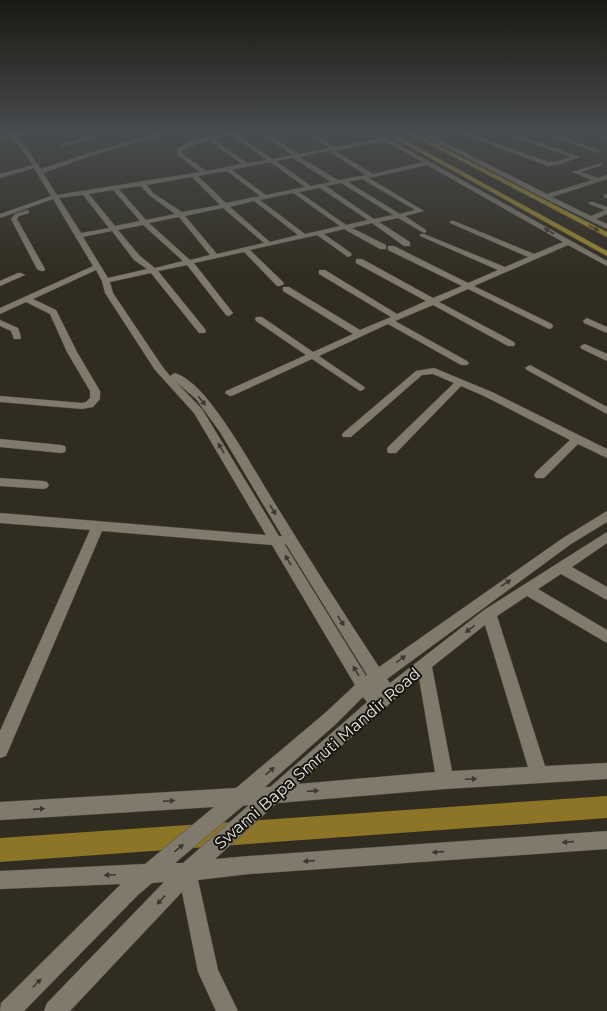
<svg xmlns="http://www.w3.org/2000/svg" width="607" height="1011" font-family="Montserrat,sans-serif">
<rect width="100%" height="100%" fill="#302c20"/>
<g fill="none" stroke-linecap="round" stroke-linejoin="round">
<!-- canal -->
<polygon fill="#8c7526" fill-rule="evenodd" points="607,796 607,818 0,862 0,838"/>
<defs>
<g id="minor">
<polygon points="99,133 108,133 62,147 59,145"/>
<path d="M159 133 166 134 93 155 43 173 57 195 200 172 179 156 176 150C190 137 223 133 241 133L238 135 272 159 292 155 261 133H267L298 154 330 148 307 133H313L335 147 380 138 377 136 380 134 607 261V266L568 245 474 286 552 324 553 326 552 328 549 329 468 289 439 302 514 342 515 344 514 346H508L433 305 395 321 467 361 469 363 467 365H461L388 324 319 356 363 386 365 388 363 390 360 391 312 359 234 395 230 396 225 393 226 391 306 355 256 321 255 319 256 317H262L313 352 353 334 283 291V287H289L360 330 391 317 319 274V270H325L397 314 426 301 356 263V259H362L433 298 462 286 388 250V246H394L468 283 498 270 420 236V234H424L505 267 528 257 450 223V221H454L534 254 563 242 427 165 369 178 424 211 405 216 426 230V232L424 233 398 218 379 222 410 242V246H404L372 223 352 228 386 245V249H380L344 229 324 234 351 253 352 255 348 257 317 235 250 250 283 282 284 284 280 286H277L244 252 194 263 233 313 229 316 226 315 187 265 158 271 205 329 206 331 205 333H199L151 273 110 282 113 293 162 366 170 376 175 373C185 376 197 387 204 395 230 426 250 463 271 497 306 554 342 611 379 667L563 538 607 511V522L571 544 387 679 390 683 484 610 607 532V543L572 567 607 587V600L561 574 538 589 607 630V643L527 596 497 616 545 766 607 763V779L445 789 277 803 215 859 249 856 607 831V849L249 874 198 880 218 970 238 1011H216L198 972 182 892 70 1011H44L47 1003 164 882 152 883 138 895 24 1011H0L1 1003 121 884 0 889V871L145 864 214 807 0 820V802L236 788 325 713 355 685 272 545 102 531 6 756 0 758V731L90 530 0 523V513L266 535 194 413 155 370 105 293 102 281 96 270 33 299 56 310 77 352 100 391V399L93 407 82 409 0 402V396L82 403 86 402 90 398V391L67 352 50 314 26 302 0 314V308L93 266 53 199 0 218V214L51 196 34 168 0 178V174L33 165 18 144 4 136 9 135 22 142 41 169 89 153ZM233 136 267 160 247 163 213 139ZM208 140 242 164 206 171 183 154 182 151 183 150ZM384 141 423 162 373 174 335 151ZM328 151 366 175 338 180 300 157ZM293 158 331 182 311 186 276 161ZM270 162 305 187 266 195 232 170ZM227 171 260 196 226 203 198 176ZM192 177 220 205 182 212 153 193 147 185ZM362 179 415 210 400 214 348 182ZM341 183 393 215 374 219 326 186ZM141 186 149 195 175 214 146 220 119 189ZM320 188 368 220 346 225 299 192ZM113 190 140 221 115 226 89 194ZM293 193 340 226 305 234 260 200ZM83 195 109 228 81 233 59 198ZM254 201 298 235 270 242 230 207ZM223 208 264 243 217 254 185 216ZM179 217 210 255 190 260 149 223ZM143 225 183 261 155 268 140 256 118 230ZM112 231 134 260 147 269 108 278 83 237ZM175 381 196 399 220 432 282 536H279L202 409ZM286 544 367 675 366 676 285 545ZM485 625 528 767 452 771 432 667ZM419 678 435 772 298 784ZM363 697 367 702 270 787H265L337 723ZM249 805 183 863H175L243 806Z"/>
<polygon points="419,133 426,133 547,194 592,180 572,172 602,163 602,165 581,172 598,178 607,175 607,179 552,197 591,216 605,210 589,204 589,202 593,202 607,207 607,214 596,219 607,224 607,229 544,198"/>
<polygon points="458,133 466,133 549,162 555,162 571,157 504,133 512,133 580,157 557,165 548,166"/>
<polygon points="544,133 552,133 601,151 596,152"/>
<polygon points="590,133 598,133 607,136 607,140"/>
<polygon points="606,194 607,198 604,197 604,195"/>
<polygon points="27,210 29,211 29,213 19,216 17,219 45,269 44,271 41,271 37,269 11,219 15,214"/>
<polygon points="18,273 21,273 25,275 0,286 0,281"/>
<polygon points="587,318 607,327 607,333 584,323 583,321"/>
<polygon points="0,320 18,328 21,337 20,339 14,339 11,331 0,326"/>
<polygon points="585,344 607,354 607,361 582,349 580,347 582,345"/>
<polygon points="530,365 607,407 607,414 527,370 525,368"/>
<polygon points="434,368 492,392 607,449 607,458 578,444 544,478 536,478 534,475 536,472 570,440 484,396 461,386 396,453 388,453 387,450 388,447 454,383 433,374 422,375 351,437 343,437 342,435 343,433 416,371"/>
<polygon points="0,439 61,445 65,446 66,449 65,452 61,453 0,447"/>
<polygon points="0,478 43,481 47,482 49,485 47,488 43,489 0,486"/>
</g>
<g id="major">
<polygon points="18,133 29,133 0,141 0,137"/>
<polygon points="385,133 392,133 607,251 607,256"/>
<polygon points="408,133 415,133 607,232 607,237"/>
</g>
</defs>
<!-- minor casing -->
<use href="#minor" stroke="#4b473d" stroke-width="1"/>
<!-- major casing -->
<use href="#major" stroke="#4b473d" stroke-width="1"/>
<!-- minor -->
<use href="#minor" fill="#7f7a6c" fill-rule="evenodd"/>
<!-- major -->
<use href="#major" fill="#9f892b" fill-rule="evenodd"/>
</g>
<!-- one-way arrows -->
<defs><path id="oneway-solid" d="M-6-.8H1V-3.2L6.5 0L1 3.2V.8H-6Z"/></defs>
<use fill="#4d431a" href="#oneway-solid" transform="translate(594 228) rotate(27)"/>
<g fill="#3b3830">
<use href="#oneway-solid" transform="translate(549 231) rotate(-150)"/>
<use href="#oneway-solid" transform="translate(202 401) rotate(52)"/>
<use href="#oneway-solid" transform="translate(221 448) rotate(-121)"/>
<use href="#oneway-solid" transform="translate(273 510) rotate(59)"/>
<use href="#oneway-solid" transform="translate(288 560) rotate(-121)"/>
<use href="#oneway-solid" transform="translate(506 583) rotate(-35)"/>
<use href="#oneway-solid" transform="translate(341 621) rotate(57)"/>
<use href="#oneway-solid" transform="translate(470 629) rotate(143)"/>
<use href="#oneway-solid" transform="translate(401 659) rotate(-36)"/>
<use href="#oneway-solid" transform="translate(356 671) rotate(-121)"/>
<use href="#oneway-solid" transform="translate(270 771) rotate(-41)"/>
<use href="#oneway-solid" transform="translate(471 779) rotate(-3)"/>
<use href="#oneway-solid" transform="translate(313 791) rotate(-5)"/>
<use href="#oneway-solid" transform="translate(169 801) rotate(-4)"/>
<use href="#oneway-solid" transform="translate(39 809) rotate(-4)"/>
<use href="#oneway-solid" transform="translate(568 842) rotate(176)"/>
<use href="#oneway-solid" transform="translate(179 848) rotate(-40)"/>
<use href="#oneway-solid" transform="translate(438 852) rotate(176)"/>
<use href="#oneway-solid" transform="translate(309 861) rotate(176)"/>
<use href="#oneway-solid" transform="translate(110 875) rotate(177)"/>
<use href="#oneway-solid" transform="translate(161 900) rotate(133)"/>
<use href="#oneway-solid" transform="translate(37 983) rotate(-45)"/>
</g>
<!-- sky -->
<linearGradient id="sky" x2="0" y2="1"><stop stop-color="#1a1812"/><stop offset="0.48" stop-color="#484b4e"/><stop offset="1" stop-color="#484b4e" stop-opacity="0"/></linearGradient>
<rect width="607" height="275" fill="url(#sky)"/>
<g text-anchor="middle" stroke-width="4" stroke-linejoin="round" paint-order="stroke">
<!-- near-street labels -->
<g font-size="16" fill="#ebe9e1" stroke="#16140f">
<text transform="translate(317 758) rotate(-41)" y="6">Swami Bapa Smruti Mandir Road</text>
</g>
</g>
</svg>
